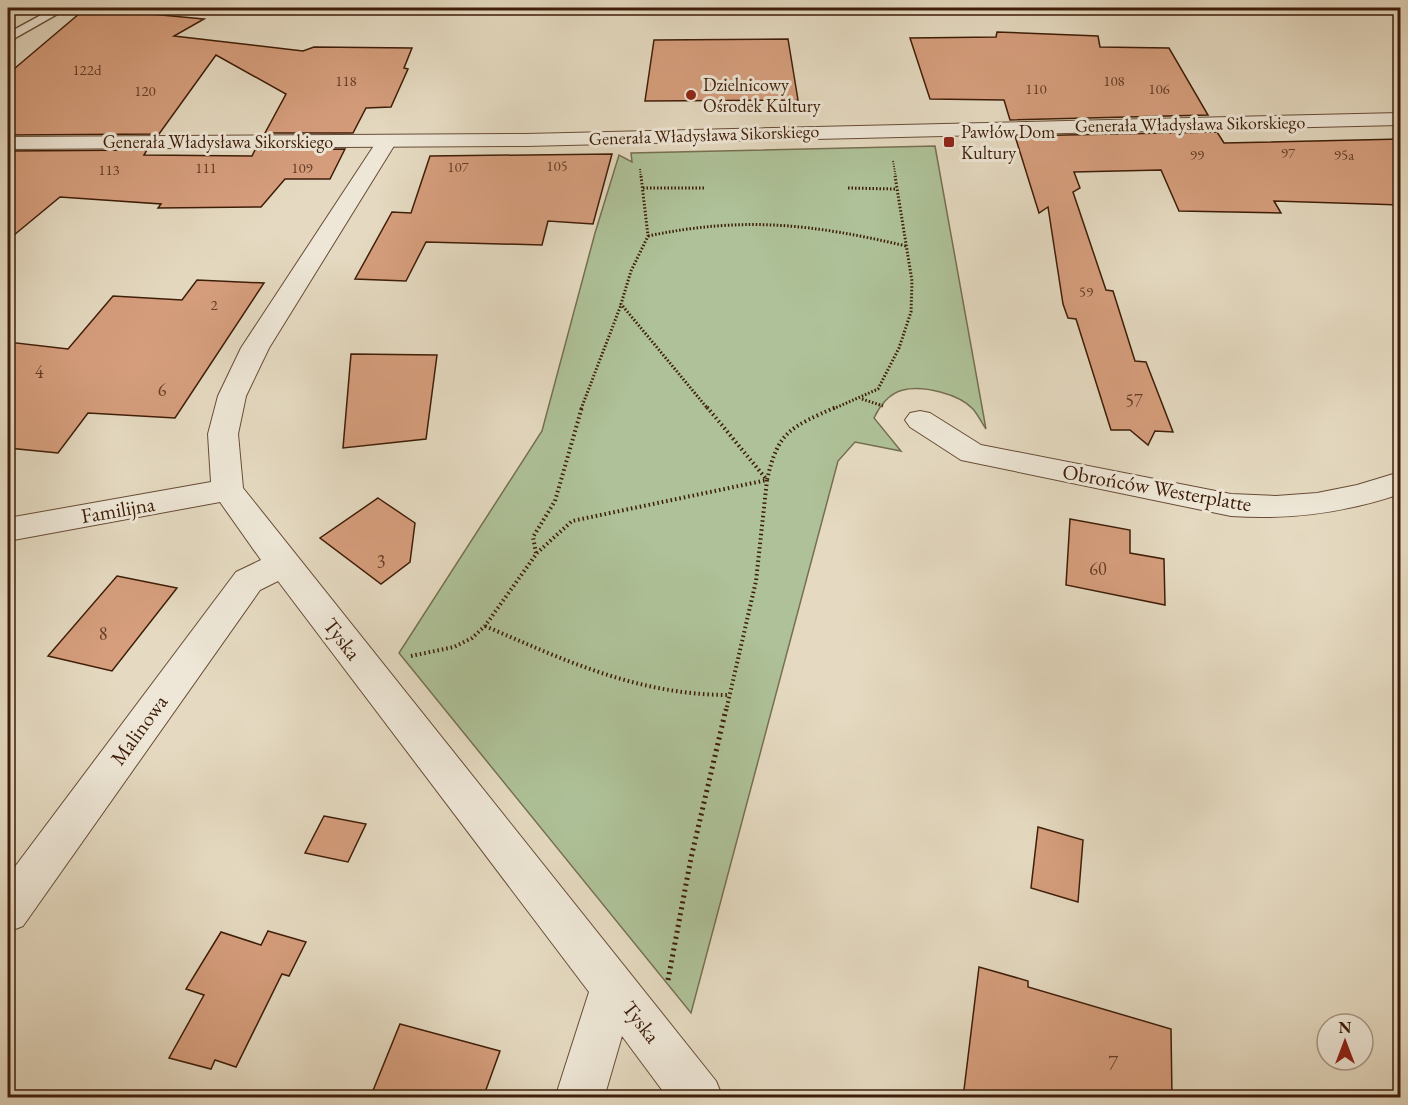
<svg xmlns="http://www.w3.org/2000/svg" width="1408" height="1105" font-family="'EB Garamond',serif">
<rect width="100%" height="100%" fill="#e5dac1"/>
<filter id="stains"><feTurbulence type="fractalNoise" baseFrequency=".00333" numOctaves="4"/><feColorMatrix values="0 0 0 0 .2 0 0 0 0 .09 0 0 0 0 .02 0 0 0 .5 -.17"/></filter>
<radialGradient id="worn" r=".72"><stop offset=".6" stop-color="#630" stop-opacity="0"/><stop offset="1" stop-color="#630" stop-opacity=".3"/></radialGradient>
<!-- green -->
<path fill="#aec198" stroke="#766f50" stroke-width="1.5" d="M935 146 986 429C982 423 978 415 973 409 959 394 923 385 903 390 889 393 879 407 874 418L901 451 855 442 838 461 691 1013 399 653 542 431 595 233 619 155 632 162 631 153Z"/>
<!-- building -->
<g fill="#d69e7d" stroke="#3e1d08" stroke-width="1.5">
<polygon points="86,8 204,19 174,36 303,51 314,47 412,48 404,68 408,69 391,107 366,108 353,133 265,133 286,94 216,55 159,134 8,135 8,74"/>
<polygon points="997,32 1098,36 1100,47 1169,48 1208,115 1010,120 1004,100 930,99 910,38 996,37"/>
<polygon points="788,39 798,100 645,101 654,40"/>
<polygon points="1217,132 1224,143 1401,139 1401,205 1274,201 1281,213 1179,211 1161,170 1074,172 1080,188 1073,192 1106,290 1113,291 1135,361 1146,362 1173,432 1155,431 1148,445 1130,430 1111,430 1076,319 1068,318 1063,304 1048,207 1039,213 1015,136"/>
<polygon points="345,149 330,179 285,179 261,207 158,208 161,204 60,197 8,240 8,151 147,150 144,155 252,156 255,150"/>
<polygon points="612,154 593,224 548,221 542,245 426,242 406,281 355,279 392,212 411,213 430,156"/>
<polygon points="197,280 264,283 175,418 88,413 58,453 8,448 8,342 68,349 113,296 182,300"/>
<polygon points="351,354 437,355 426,439 343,448"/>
<polygon points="378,498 415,523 410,562 381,584 320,538"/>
<polygon points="1070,519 1130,530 1130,553 1164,559 1165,605 1066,585"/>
<polygon points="117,576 177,588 112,671 48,656"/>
<polygon points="324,816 366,824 348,862 305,853"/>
<polygon points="1038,827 1083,840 1078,902 1031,888"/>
<polygon points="268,931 306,942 289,976 282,974 236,1067 215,1060 211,1069 169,1058 204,995 186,989 221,932 261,945"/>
<polygon points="979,967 1028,981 1028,987 1171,1029 1172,1098 963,1098"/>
<polygon points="400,1024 500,1051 483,1098 370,1098"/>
</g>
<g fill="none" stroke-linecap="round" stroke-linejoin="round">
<defs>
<polygon id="service" points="54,8 68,8 8,42 8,33"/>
<g id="minor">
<polygon points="387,135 394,137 397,141 269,348 246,396 238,434 243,488 716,1081 723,1098 668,1098 622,1036 604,1098 555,1098 589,992 278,581 260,590 23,926 8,932 8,876 236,572 261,560 220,502 8,541 8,518 211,482 208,434 218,396 241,348 377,141 380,137"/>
<path d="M920 411 930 413 981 445 1231 494 1276 496 1317 493 1357 485 1400 472V494C1344 513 1290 520 1231 516L961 460 910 427 905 420 910 413Z"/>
</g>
<polygon id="tertiary" points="1400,113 1400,125 526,146 8,149 8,137 526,134"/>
</defs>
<!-- service casing -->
<use href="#service" stroke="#684c36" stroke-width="3"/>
<!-- minor casing -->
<use href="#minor" stroke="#684c36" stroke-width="2"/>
<!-- tertiary casing -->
<use href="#tertiary" stroke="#684c36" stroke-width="2"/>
<!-- path-far3 -->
<g stroke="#3e1d08" stroke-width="2" stroke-dasharray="1 1.5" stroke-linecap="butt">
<polyline points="893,161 896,178"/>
<polyline points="640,169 641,178"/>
</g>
<!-- path-far2 -->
<g stroke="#3e1d08" stroke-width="3" stroke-dasharray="1.5 2" stroke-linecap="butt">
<polyline points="641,176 648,236 631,271 621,304 708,409"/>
<polyline points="643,188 705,188"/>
<polyline points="848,188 895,189"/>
<path d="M648 236C744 216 812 224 906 246"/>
<polyline points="862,399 883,406"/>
<polyline points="581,409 621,305"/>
<polyline points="833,409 878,389 899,348 911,312 912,281 895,176"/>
</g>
<!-- path-far1 -->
<g stroke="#3e1d08" stroke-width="4" stroke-dasharray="1.5 3" stroke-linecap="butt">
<polyline points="707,407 767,480 756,581 726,711"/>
<polyline points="536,553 533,537 555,501 582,407"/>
<path d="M485 626C566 661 639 695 729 695"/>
<path d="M411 656 454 647 472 638 485 626 537 553 572 521 767 480C778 430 792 427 836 407"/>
</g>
<!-- path -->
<polyline stroke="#3e1d08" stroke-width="5" stroke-dasharray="2 4" stroke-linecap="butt" points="668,980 691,858 726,709"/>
<!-- service -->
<use href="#service" fill="#eee7d7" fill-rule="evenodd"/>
<!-- minor -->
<use href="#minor" fill="#eee7d7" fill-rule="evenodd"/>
<!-- tertiary -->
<use href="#tertiary" fill="#eee7d7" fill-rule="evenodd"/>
</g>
<!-- markers -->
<g fill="#8f2418" stroke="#eee7d7" stroke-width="2">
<circle cx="691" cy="95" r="6"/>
<rect x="943" y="136" width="12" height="12" rx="3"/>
</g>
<g text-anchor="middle" stroke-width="6" stroke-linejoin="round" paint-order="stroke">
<!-- far-number labels -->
<g font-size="15" fill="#643d25">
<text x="87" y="75">122d</text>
<text x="346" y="86">118</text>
<text x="1114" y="86">108</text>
<text x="1036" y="94">110</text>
<text x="1159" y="94">106</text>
<text x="145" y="96">120</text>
<text x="1288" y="158">97</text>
<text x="1197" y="160">99</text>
<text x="1344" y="160">95a</text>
<text x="557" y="171">105</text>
<text x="458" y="172">107</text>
<text x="206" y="173">111</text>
<text x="302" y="173">109</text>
<text x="109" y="175">113</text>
<text x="1086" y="297">59</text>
<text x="214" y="310">2</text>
</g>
<!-- far-poi labels -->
<g font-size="18" fill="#3e1d08" stroke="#eee7d7" text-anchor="start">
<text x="703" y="91">Dzielnicowy<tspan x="703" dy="21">Ośrodek Kultury</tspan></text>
<text x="961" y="138">Pawłów Dom<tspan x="961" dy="21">Kultury</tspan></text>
</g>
<!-- far-street labels -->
<g font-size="18" fill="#3e1d08" stroke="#eee7d7">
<text transform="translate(1190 124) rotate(-1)" y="6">Generała Władysława Sikorskiego</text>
<text transform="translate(704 135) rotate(-2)" y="6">Generała Władysława Sikorskiego</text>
<text x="218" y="148">Generała Władysława Sikorskiego</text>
</g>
<!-- number labels -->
<g font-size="18" fill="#643d25">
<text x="39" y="378">4</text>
<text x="162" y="396">6</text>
<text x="1134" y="407">57</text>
<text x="381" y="568">3</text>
<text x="1098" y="575">60</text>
<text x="103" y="640">8</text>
</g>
<!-- street labels -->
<g font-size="21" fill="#3e1d08" stroke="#eee7d7">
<text transform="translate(1157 488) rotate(10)" y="7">Obrońców Westerplatte</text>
<text transform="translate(118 510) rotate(-10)" y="7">Familijna</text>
<text transform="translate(342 639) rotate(52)" y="7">Tyska</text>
<text transform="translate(139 730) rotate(-54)" y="7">Malinowa</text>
<text transform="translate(641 1022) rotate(52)" y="7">Tyska</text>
</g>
<!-- near-number labels -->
<g font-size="21" fill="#643d25">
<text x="1113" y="1070">7</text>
</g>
</g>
<!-- margin -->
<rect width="1408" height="1105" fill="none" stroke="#e5dac1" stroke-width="30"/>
<rect x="9" y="9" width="1390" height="1087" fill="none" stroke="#3e1d08" stroke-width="3"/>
<rect x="15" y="15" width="1378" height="1075" fill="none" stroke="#3e1d08" stroke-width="1.5"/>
<!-- north arrow -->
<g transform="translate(1345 1042)"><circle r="28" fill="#eee7d7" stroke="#a89684" stroke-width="1.5"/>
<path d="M0-4.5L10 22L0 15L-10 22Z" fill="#8f2418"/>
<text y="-9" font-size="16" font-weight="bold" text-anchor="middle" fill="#3e1d08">N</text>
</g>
<rect width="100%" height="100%" filter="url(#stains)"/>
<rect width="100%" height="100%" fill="url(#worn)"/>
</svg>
